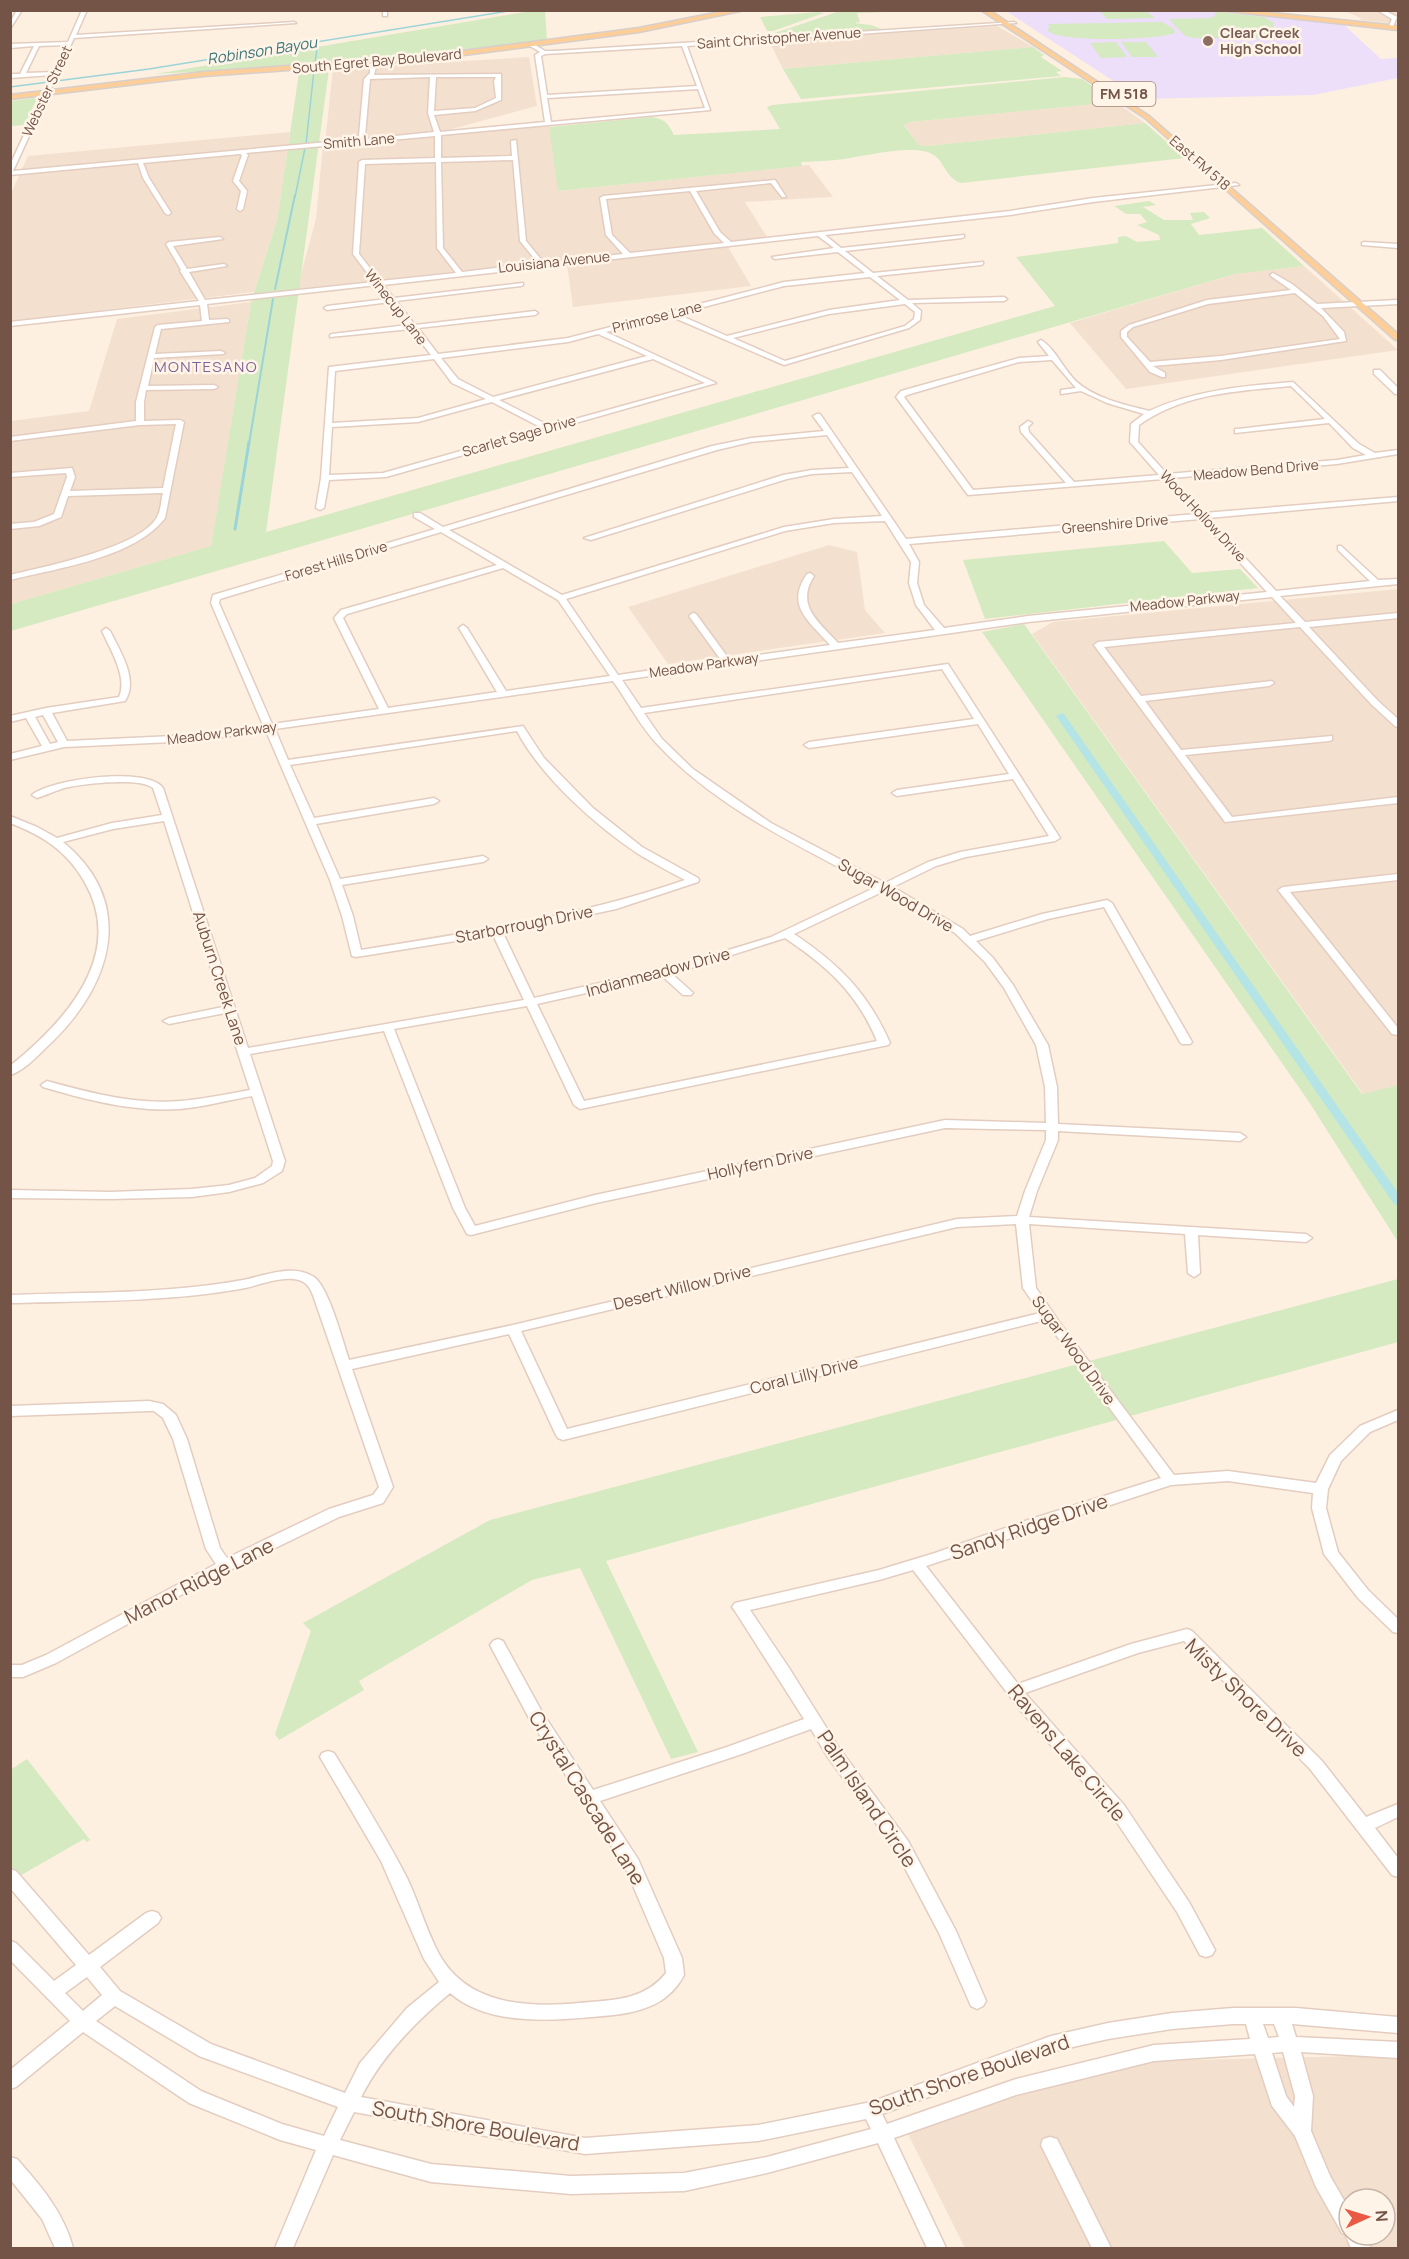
<svg xmlns="http://www.w3.org/2000/svg" width="1409" height="2259" font-family="Manrope,sans-serif">
<rect width="100%" height="100%" fill="#fdf0e1"/>
<!-- residential -->
<g fill="#f4e0cf" fill-rule="evenodd">
<polygon points="1345,11 1398,11 1398,24 1360,20 1361,18"/>
<polygon points="997,26 1033,47 783,69 769,41"/>
<polygon points="529,57 537,106 441,132 325,142 333,69"/>
<polygon points="1116,102 1145,123 928,146 919,145 904,124 911,122"/>
<polygon points="549,124 559,191 809,165 833,197 745,202 767,237 297,289 316,219 323,145"/>
<polygon points="290,132 277,220 254,292 11,321 11,193 28,156"/>
<polygon points="728,247 751,286 573,307 567,265"/>
<polygon points="1304,266 1398,350 1126,389 1070,323 1235,274"/>
<polygon points="251,302 211,546 11,604 11,421 89,411 117,319"/>
<polygon points="829,545 857,552 865,610 885,633 668,664 628,607"/>
<polygon points="1398,589 1398,1085 1363,1094 1032,634 1053,622"/>
<path d="M1398 2055V2248H965L908 2134 1032 2091 1152 2061ZM1349 2199H1385V2235H1349Z"/>
</g>
<!-- education -->
<polygon fill="#eddef9" points="1201,10 1343,24 1381,59 1398,58 1398,78 1313,95 1141,99 1006,11"/>
<!-- green -->
<g fill="#d5eac0">
<polygon points="856,10 887,10 888,12 857,13 860,22 854,23 871,25 887,31 771,38 769,35 837,12"/>
<polygon points="531,11 545,11 547,40 402,57 330,62 266,532 1055,306 1016,257 1118,243 1118,237 1126,236 1137,242 1160,240 1159,235 1137,225 1147,222 1140,214 1126,214 1114,206 1149,201 1156,205 1143,207 1164,220 1193,220 1190,213 1204,212 1210,218 1191,224 1199,235 1262,228 1304,266 1235,274 11,631 11,604 211,546 251,302 277,220 300,66 155,74"/>
<polygon points="1100,11 1146,11 1155,18 1111,19 1107,19"/>
<polygon points="818,12 824,13 773,31 767,31 760,17"/>
<polygon points="1219,12 1264,17 1274,23 1274,28 1281,30 1287,38 1193,38 1185,36 1169,19 1210,18 1216,16 1214,13"/>
<path d="M1162 22 1174 29 1175 33C1159 40 1055 43 1047 30L1050 27 1048 24Z"/>
<polygon points="1116,42 1127,57 1101,58 1090,43"/>
<polygon points="1121,42 1146,42 1158,57 1132,57"/>
<polygon points="1033,47 1044,55 1041,57 1062,71 1056,72 1061,76 801,99 783,69"/>
<path d="M1065 77 1082 79 1116 102 911 122 904 125 919 145 928 146 1145 123 1185 158 961 183C945 178 945 161 932 154 915 144 864 156 844 159 830 161 815 161 801 162L802 166 558 191 549 127 651 117C665 119 668 123 674 135L780 129 767 107 772 105Z"/>
<polygon points="33,98 37,99 24,125 11,126 11,101"/>
<polygon points="1164,541 1192,573 1240,569 1258,588 985,619 963,560"/>
<polygon points="1024,624 1362,1094 1398,1085 1398,1242 1309,1102 982,632"/>
<polygon points="1398,1279 1398,1342 606,1561 698,1752 671,1759 580,1568 532,1580 359,1681 364,1690 279,1740 275,1734 311,1631 303,1623 490,1520"/>
<polygon points="27,1759 90,1840 87,1842 84,1839 11,1881 10,1770"/>
</g>
<g fill="none" stroke-linecap="round" stroke-linejoin="round">
<!-- stream-far2 -->
<g stroke="#9bd4d8" stroke-width="1.5">
<polyline points="315,63 318,42"/>
<polyline points="10,87 149,69 514,10"/>
<polyline points="306,144 314,70"/>
<polyline points="295,197 305,148"/>
</g>
<!-- stream-far1 -->
<g stroke="#9bd4d8" stroke-width="2">
<polyline points="275,289 295,195"/>
<polyline points="249,444 273,299"/>
</g>
<!-- stream -->
<polyline stroke="#9bd4d8" stroke-width="3" points="235,529 249,442"/>
<!-- canal -->
<polygon fill="#b5e4e6" fill-rule="evenodd" points="1061,713 1064,714 1398,1193 1398,1205 1394,1204 1056,716"/>
<defs>
<g id="minor">
<polygon points="17,10 22,10 10,29 10,23"/>
<path d="M82 10H87L76 35 294 22 296 23 74 38 13 171 361 139 359 136 364 79 370 73V67L367 63 370 61 376 67 374 75 501 74V100L475 111 434 115 440 132 545 122 535 55 540 52 530 46 532 43 545 51H555L1014 22 1016 23 687 46 710 110 441 135V158L512 156 511 141 516 140 526 241 544 263 623 254 606 235 600 198 603 196 775 180 786 197H782L771 183 696 191 720 232 731 242 1010 211 1093 198 1236 183 1239 185 1093 202 1010 215 825 235 841 248 964 235V237L962 238 845 251 873 273 983 262V264L981 265 877 276 908 300 1004 297 1007 299 1004 301 912 303 921 311 920 320 909 328 784 365 670 316 606 332 716 383 386 477 329 480 324 508 320 510 316 508 321 478 329 367 431 355 411 329 330 337V335L332 334 408 325 390 302 327 310 324 308 327 306 387 299 377 285 207 304 209 320 227 319 229 320V322L161 329 155 354 221 351 225 353 223 354 154 358 148 386 214 385 218 387 214 389 146 390 144 402V421L180 420 184 422 165 518C134 558 58 568 10 580V575C43 567 145 547 158 515 161 509 161 500 163 493L68 496 61 517 39 526 10 529V524L34 522 54 514 67 477 66 473 10 477V473L72 468 75 477 70 491 163 488 176 424 140 425 10 441V437L136 421V402L155 327 158 325 202 321 200 305 10 326V322L199 301 180 271 181 270 166 244 169 242 220 237 223 239 173 246 187 269 224 264 227 266 189 272 205 300 374 282 353 254 359 162 362 160 435 158V136L246 153 248 155 239 181 247 191 243 209 240 211 237 209 241 191 233 181 242 155 240 154 143 163 149 178 171 213 168 215 165 213 143 178 138 163 10 175V165L52 75 10 78V74H20L34 46 10 48V44L68 42ZM66 45 54 72 26 73 39 46ZM682 46 697 86 547 95 541 56 545 54ZM430 77 428 113 434 132 366 139 365 136 370 79ZM436 77H496L494 81 496 98 475 108 434 111ZM698 89 705 108 551 122 547 98ZM513 160 520 241 538 263 462 272 443 248 441 162ZM436 162 437 248 456 273 380 281 359 254 365 164ZM690 191 714 233 724 243 630 253 612 235 606 199ZM818 236 834 248 772 257 775 259 838 252 865 273 784 282 568 338 438 354 418 328 535 315 538 313 535 311 415 325 396 301 521 286 523 285V283L394 298 383 285ZM870 277 900 300 829 310 727 336 677 314 784 286ZM905 304 915 312 914 319 905 326 785 361 733 338 829 314ZM598 334 647 356 493 397 458 379 441 358 568 342ZM434 359 452 383 486 399 418 418 332 423 335 371ZM653 359 705 383 550 426 499 400ZM492 402 542 428 383 473 329 475 332 427 418 422Z"/>
<rect x="383" y="10" width="4" height="6"/>
<polygon points="1377,10 1384,10 1397,17 1392,29 1388,28 1392,19"/>
<polygon points="1364,242 1398,244 1398,248 1362,245 1362,243"/>
<path d="M1273 273 1292 284 1317 304 1398 300V304L1321 308 1344 332 1346 341 1221 360 1153 366 1165 373V377H1162L1150 372 1121 337V331L1129 325 1207 300 1291 290 1271 276 1270 275ZM1295 293 1323 316 1340 339 1221 356 1150 362 1127 337V332L1133 327 1208 304Z"/>
<path d="M1041 340C1056 349 1064 371 1078 383 1097 399 1126 405 1149 411 1195 390 1243 386 1293 382L1359 444 1375 453 1398 450V454L1337 464 1171 478 1204 513 1398 497V501L1208 518 1276 591 1370 581 1338 550V546H1341L1378 580 1398 579V584L1280 596 1305 622 1398 613V618L1309 627 1378 701 1398 719V727L1395 726 1372 705 1300 627 1104 647 1141 696 1272 681 1274 683 1269 686 1145 701 1181 750 1332 736V740L1329 741 1185 755 1232 817 1398 797V803L1225 822 1094 645 1098 642 1296 623 1272 597 1028 622 622 680 641 708 948 664 1060 838 1055 841 966 857 936 866 893 887 963 929 970 936 1042 914 1107 900 1112 903 1192 1042 1190 1044H1182L1180 1042 1104 907 1048 919 976 941 993 958 1013 985 1048 1045 1057 1087 1058 1124 1240 1133 1246 1137 1240 1141 1058 1131V1140L1037 1191 1029 1217 1306 1234 1312 1238 1306 1242 1198 1235 1200 1273 1194 1277 1188 1273 1185 1234 1029 1224 1036 1288 1062 1326 1174 1475 1228 1471 1316 1483 1330 1455 1360 1426 1398 1410V1420L1370 1432 1341 1461 1328 1489 1326 1508 1338 1552 1368 1590 1398 1619V1633L1393 1632 1358 1598 1324 1554 1312 1508 1313 1493 1228 1481 1171 1485 926 1566 1018 1684 1131 1644 1187 1629 1192 1631 1322 1761 1366 1817 1398 1804V1817L1375 1828 1398 1858V1877L1392 1875 1310 1769 1184 1641 1138 1653 1025 1693 1124 1805 1189 1902 1215 1950 1212 1955 1206 1957 1200 1955 1177 1912 1112 1815 1021 1711 913 1570 879 1580 750 1610 789 1668 839 1748 908 1841 956 1931 986 2001 983 2006 977 2009 971 2006 939 1933 896 1851 827 1756 811 1729 739 1755 600 1801 638 1859 682 1958 684 1975C678 1987 667 1998 655 2004 635 2014 613 2015 592 2017 547 2021 487 2025 450 1993 415 2022 382 2056 361 2097L585 2138 758 2125 871 2102 1051 2036 1108 2023 1172 2013 1233 2008H1296L1398 2017V2033L1292 2024 1296 2037 1398 2042V2058L1301 2052 1313 2096 1311 2131 1330 2176 1349 2209V2235H1364L1371 2248H1351L1345 2234 1342 2233 1316 2187 1295 2136 1272 2106 1255 2054 1154 2061 1016 2095 894 2138 946 2248H927L878 2143 767 2173 684 2191 571 2194 431 2182 333 2155 293 2248H275L316 2150 280 2140 189 2103 83 2032 16 2087 10 2089V2070L70 2021 10 1960V1941L16 1943 54 1981 76 1965 10 1888V1869L16 1871 89 1955 146 1913 152 1911 158 1913 161 1918 158 1923 100 1967 120 1991 211 2044 345 2093 360 2063 407 2008 439 1982 424 1959 381 1861 320 1757 322 1753 328 1751 334 1753C359 1794 385 1835 407 1878 419 1903 426 1930 439 1954 467 2005 527 2008 579 2003 612 2000 644 2001 666 1973L664 1958 625 1867 530 1720 490 1645 493 1641 498 1639 503 1641 542 1712 593 1790 727 1747 804 1719 735 1611 732 1607 735 1603 879 1570 935 1553 1025 1521 1161 1478 1045 1320 563 1440 558 1438 556 1435 509 1334 352 1369 393 1487 383 1503 339 1517 203 1583 56 1663 23 1677H10V1665H22L46 1655 216 1564 206 1549 173 1439 163 1418 154 1411H149L10 1416V1406L149 1401 163 1404 176 1415 187 1439 220 1548 227 1558 329 1509 373 1495 379 1487 315 1301C312 1292 309 1283 299 1280 281 1275 258 1286 240 1289 165 1302 87 1301 10 1303V1295C88 1292 167 1294 243 1280 264 1276 293 1263 314 1277 329 1288 343 1342 349 1360L513 1325 957 1219 1017 1216 1025 1191 1046 1140V1130L945 1128 596 1203 471 1235 467 1234 453 1208 384 1031 250 1054 285 1161 282 1171 263 1183 229 1192 192 1197 110 1199 10 1198V1190L110 1192 192 1189 229 1185 255 1178 272 1166 273 1161 252 1096C228 1100 204 1107 179 1109 133 1112 87 1100 43 1087L41 1085 47 1081C91 1093 135 1105 181 1101 204 1099 227 1094 250 1090L225 1013 169 1024 163 1021 169 1018 223 1007 164 821 113 829 63 842C136 902 113 982 53 1041 41 1052 26 1070 10 1075V1066C66 1021 127 954 84 881 67 851 42 835 10 823V816L37 827 57 838 112 823 162 815 153 788C139 777 83 784 64 788 55 791 46 795 37 798L32 795C51 779 147 766 163 788L248 1048 524 1000 493 935 356 957 352 956 342 916 330 880 266 731 194 741 64 747 10 760V754L42 746 26 718 10 722V716L46 708 119 697C128 677 110 649 102 631L106 628 110 631C120 651 139 680 125 701L52 713 67 741 194 735 263 725 211 603 213 595 435 529 414 517V513H420L443 527 712 446 751 438 824 431 813 416 817 414H820L906 539 1196 514 1163 479 968 495 896 397 901 391 1019 358 1049 356 1038 342ZM1052 360 1076 388 1061 390V394L1081 391 1107 403 1144 414 1131 424 1130 442 1159 475 1074 482 1029 432 1028 427 1032 423 1028 421 1020 427 1021 432 1066 483 973 490 904 397 907 395 1019 362ZM1291 386 1325 419 1238 429H1235V433L1329 423 1353 448 1366 455 1337 460 1167 474 1138 442 1139 425C1184 393 1238 391 1291 386ZM827 435 849 468 812 470 783 475 584 538 591 540 787 479 812 474 852 472 882 516 834 519 784 527 562 595 449 530 717 450 751 442ZM1200 519 1267 592 1028 616 944 628 924 605 917 583 919 562 909 544ZM885 521 911 562 909 583 916 605 935 630 838 643C819 622 795 606 814 576L810 573 807 574C785 606 809 621 830 645L729 659 696 614 693 613 689 616 721 660 618 675 566 599 785 531 834 523ZM441 532 497 565 341 610 334 618 379 709 272 724 219 603 220 599ZM503 568 558 600 610 676 506 691 467 628 463 625 459 628 497 692 388 708 343 618 347 614ZM942 669 974 719 809 742 804 745 809 748 978 724 1009 774 897 790 892 793 897 796 1013 779 1049 836 960 852 928 862 885 883 771 823 693 769 662 739 644 713ZM613 681C628 702 640 726 658 745 718 809 800 846 876 887L771 937 679 965 534 998 503 933 616 909 698 882 699 880 698 878 642 847 593 808 544 758 523 726 288 760 275 729ZM43 715 58 742 50 744 35 717ZM517 731C541 777 597 827 640 855 655 864 670 872 685 880 579 917 471 932 361 950L353 916 342 885 483 862 488 859 483 856 340 879 316 824 434 804 439 801 434 798 314 818 290 765ZM884 891 955 933 985 962 1004 988 1036 1045 1045 1087 1046 1123 945 1120 595 1195 475 1226 465 1208 394 1029 527 1006 574 1105 580 1109 888 1045 890 1043C868 993 839 964 794 934ZM785 938C828 967 857 993 877 1041L584 1101 537 1004 662 976 683 995H691L693 993 691 991 672 974ZM1016 1224 1023 1288 1040 1313 567 1429 521 1331 957 1227ZM87 1977 102 1995 83 2011 65 1993ZM115 2006 199 2056 338 2107 324 2136 282 2124 201 2091 96 2021ZM1233 2024H1246L1250 2039 1154 2045 1016 2079 887 2124 882 2114 1051 2052 1108 2039 1172 2029ZM1263 2024H1274L1279 2037 1268 2038ZM1283 2052 1295 2096 1294 2107 1286 2096 1272 2053ZM354 2112 585 2154 758 2141 866 2119 871 2129 767 2157 684 2173 571 2176 431 2164 340 2140Z"/>
<polygon points="1374,370 1380,370 1398,388 1398,394 1395,394 1374,374"/>
<polygon points="1398,874 1398,880 1290,892 1398,1028 1398,1035 1392,1034 1278,890 1283,887"/>
<polygon points="1050,2137 1057,2139 1111,2248 1092,2248 1041,2145 1043,2139"/>
<path d="M10 2157 17 2159C41 2186 64 2213 73 2248H55L42 2219 10 2179Z"/>
</g>
<g id="major">
<polygon points="730,10 745,10 639,32 425,60 204,76 10,99 10,95 204,72 425,56 639,28"/>
<polygon points="981,10 989,10 1149,116 1398,334 1398,340 1395,340 1145,118"/>
<polygon points="1218,10 1244,10 1398,26 1398,30"/>
</g>
</defs>
<!-- minor casing -->
<use href="#minor" stroke="#e3cdc0" stroke-width="3"/>
<!-- major casing -->
<use href="#major" stroke="#d8cfcb" stroke-width="3"/>
<!-- minor -->
<use href="#minor" fill="#fff" fill-rule="evenodd"/>
<!-- major -->
<use href="#major" fill="#fdce98" fill-rule="evenodd"/>
</g>
<!-- markers -->
<circle fill="#8d6e63" stroke="#fff4e8" stroke-width="2" cx="1208" cy="41" r="6"/>
<g text-anchor="middle" stroke-width="5" stroke-linejoin="round" paint-order="stroke">
<!-- far-education labels -->
<g font-size="14" font-weight="bold" fill="#785e54" stroke="#fff4e8" text-anchor="start">
<text x="1220" y="38">Clear Creek<tspan x="1220" dy="16">High School</tspan></text>
</g>
<!-- far-street labels -->
<g font-size="14" fill="#745447" stroke="#fff4e8">
<text transform="translate(779 38) rotate(-4)" y="5">Saint Christopher Avenue</text>
<text transform="translate(377 61) rotate(-5)" y="5">South Egret Bay Boulevard</text>
<text transform="translate(47 91) rotate(-65)" y="5">Webster Street</text>
<text transform="translate(359 141) rotate(-5)" y="5">Smith Lane</text>
<text transform="translate(1200 163) rotate(41)" y="5">East FM 518</text>
<text transform="translate(554 262) rotate(-6)" y="5">Louisiana Avenue</text>
<text transform="translate(396 307) rotate(52)" y="5">Winecup Lane</text>
<text transform="translate(657 317) rotate(-14)" y="5">Primrose Lane</text>
<text transform="translate(519 436) rotate(-16)" y="5">Scarlet Sage Drive</text>
<text transform="translate(1256 470) rotate(-5)" y="5">Meadow Bend Drive</text>
<text transform="translate(1203 516) rotate(47)" y="5">Wood Hollow Drive</text>
<text transform="translate(1115 524) rotate(-5)" y="5">Greenshire Drive</text>
<text transform="translate(336 561) rotate(-17)" y="5">Forest Hills Drive</text>
<text transform="translate(1185 601) rotate(-6)" y="5">Meadow Parkway</text>
<text transform="translate(704 665) rotate(-8)" y="5">Meadow Parkway</text>
<text transform="translate(222 733) rotate(-7)" y="5">Meadow Parkway</text>
</g>
<!-- far-water labels -->
<g font-size="15" font-style="italic" fill="#3b767b" stroke="#fff4e8">
<text transform="translate(262 51) rotate(-9)" y="5">Robinson Bayou</text>
</g>
<!-- shield labels -->
<rect fill="#fff4e8" stroke="#9e8477" stroke-width="1.5" x="1092.5" y="82" width="63" height="24" rx="4.5"/>
<g font-size="15" font-weight="bold" fill="#745447">
<text x="1124" y="99">FM 518</text>
</g>
<!-- far-neighbourhood labels -->
<g font-size="15" letter-spacing="1.5" fill="#816398" stroke="#fff4e8">
<text x="206" y="372">MONTESANO</text>
</g>
<!-- street labels -->
<g font-size="16" fill="#745447" stroke="#fff4e8">
<text transform="translate(896 895) rotate(30)" y="6">Sugar Wood Drive</text>
<text transform="translate(524 924) rotate(-11)" y="6">Starborrough Drive</text>
<text transform="translate(658 972) rotate(-15)" y="6">Indianmeadow Drive</text>
<text transform="translate(220 978) rotate(72)" y="6">Auburn Creek Lane</text>
<text transform="translate(760 1163) rotate(-12)" y="6">Hollyfern Drive</text>
<text transform="translate(682 1287) rotate(-14)" y="6">Desert Willow Drive</text>
<text transform="translate(1074 1350) rotate(54)" y="6">Sugar Wood Drive</text>
<text transform="translate(804 1375) rotate(-14)" y="6">Coral Lilly Drive</text>
</g>
<!-- near-street labels -->
<g font-size="20" fill="#745447" stroke="#fff4e8">
<text transform="translate(1029 1527) rotate(-19)" y="7">Sandy Ridge Drive</text>
<text transform="translate(199 1581) rotate(-27)" y="7">Manor Ridge Lane</text>
<text transform="translate(1246 1698) rotate(44)" y="7">Misty Shore Drive</text>
<text transform="translate(1067 1753) rotate(50)" y="7">Ravens Lake Circle</text>
<text transform="translate(587 1798) rotate(58)" y="7">Crystal Cascade Lane</text>
<text transform="translate(867 1799) rotate(56)" y="7">Palm Island Circle</text>
<text transform="translate(969 2075) rotate(-19)" y="7">South Shore Boulevard</text>
<text transform="translate(476 2126) rotate(10)" y="7">South Shore Boulevard</text>
</g>
</g>
<!-- border -->
<rect width="1409" height="2259" fill="none" stroke="#745447" stroke-width="24"/>
<!-- north arrow -->
<g transform="translate(1367 2217) rotate(86)"><circle r="28" fill="#fff4e8" stroke="#c7b4a8" stroke-width="1.5"/>
<path d="M0-4.5L10 22L0 15L-10 22Z" fill="#ea5943"/>
<text y="-9" font-size="16" font-weight="bold" text-anchor="middle" fill="#745447">N</text>
</g>
</svg>
